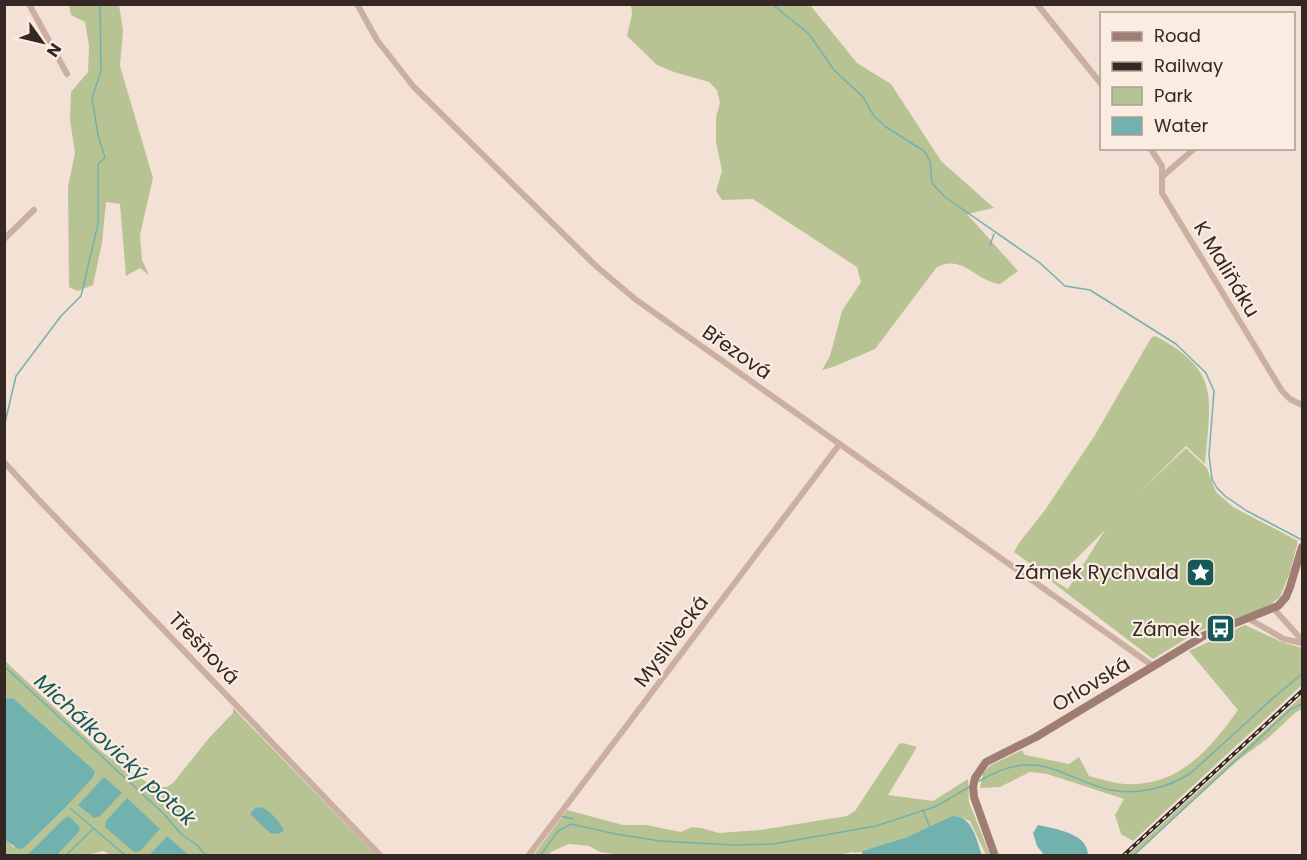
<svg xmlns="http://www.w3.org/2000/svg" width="1307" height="860" font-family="Poppins,sans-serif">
<rect width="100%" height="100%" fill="#f3e1d5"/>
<!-- green -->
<g fill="#b8c394" fill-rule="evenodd">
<polygon points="69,5 119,5 123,30 120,66 153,178 140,235 142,260 149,275 140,268 126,276 120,204 106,202 102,243 93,285 78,291 69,287 68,187 75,153 70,120 71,92 88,72 89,46 85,22 71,15"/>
<path d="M631 5H810L857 63 891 84 941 161 994 208 967 214 1018 271 1000 284C975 281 963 254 937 267L875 349 833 367 822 370 830 356 842 311 861 282 857 267 753 199 722 200 716 191 722 171 716 142V117L720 103 717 90 709 82 674 72 657 65 627 36 632 14Z"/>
<path d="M1155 336C1222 371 1210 399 1205 464L1186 446 1141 491 1186 448 1207 468 1216 492 1233 507 1298 541 1290 572 1280 597 1267 607 1199 631 1153 659 1052 582 1053 580 1014 552 1019 543 1045 510 1095 435 1151 338ZM1105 530 1068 589 1055 581V580Z"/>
<path d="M1245 625 1282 642 1302 648V685L1133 841 1121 834 1115 815 1124 799 1047 774 1030 772 1000 787 980 788 983 773 991 765 1022 750 1025 755 1069 764 1079 757 1089 776C1101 779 1112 783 1125 784 1179 787 1210 749 1238 710L1189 651Z"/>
<polygon points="4,660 102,752 154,787 167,787 173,783 209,738 233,713 233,708 376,855 189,855 167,836 149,855 111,855 103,851 87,855 57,855 79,832 80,827 69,816 64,818 27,855 5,855 5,839 13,847 24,848 67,806 95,771 13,698 5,699"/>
<polygon points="1302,696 1302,709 1296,712 1267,739 1237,761 1134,855 1128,855"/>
<polygon points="903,743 917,747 888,795 933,801 968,779 969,802 990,855 986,855 970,821 957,816 907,837 862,851 862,852 854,853 853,852 838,855 629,856 600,852 589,846 569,844 553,851 547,855 533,856 567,810 623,825 646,825 681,832 692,827 701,828 719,833 760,830 847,816 855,811 899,744"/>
</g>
<!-- water -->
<g fill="#72b2ae">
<polygon points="13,698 95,771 93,777 67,806 24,848 18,849 4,839 5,699"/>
<polygon points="104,777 122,793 100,816 94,818 78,805"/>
<polygon points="127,798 160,829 140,851 134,852 105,827 106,821"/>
<path d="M262 807C272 813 278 820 284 830L279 834 270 833 250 814 255 808Z"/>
<polygon points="69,816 80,827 79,832 57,855 27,855 64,818"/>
<path d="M953 816C973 816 976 840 982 855H862V851L907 837Z"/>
<path d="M1038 825C1055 829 1088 833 1088 855H1044L1037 846 1033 833Z"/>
<polygon points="167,836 189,855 149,855"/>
</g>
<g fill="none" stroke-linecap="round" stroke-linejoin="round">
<!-- stream -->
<g stroke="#72b2ae" stroke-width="1.5">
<polyline points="772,4 809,34 834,70 863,97 874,116 886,127 924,151 930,161 932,183 945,197 1040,263 1065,286 1090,290 1176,344 1206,373 1214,391 1209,455 1212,479 1217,488 1225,496 1247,511 1302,540"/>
<polyline points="990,245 994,234"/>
<polyline points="4,427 16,376 61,316 81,296 98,224 98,164 105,158 98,135 92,98 101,71 100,4"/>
<polyline points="4,666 164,814 182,835 197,845 206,856"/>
<path d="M979 781C993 773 1014 764 1031 765 1045 765 1059 771 1071 776 1084 781 1098 788 1111 790 1138 795 1168 788 1191 773L1273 698 1302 674"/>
<polyline points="70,808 126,856"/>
<polyline points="923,810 930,828"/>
<polyline points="561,816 573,819"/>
<polyline points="4,855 5,856"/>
<polyline points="65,856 93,829"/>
<polyline points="540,856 558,831 571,824 616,834 660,841 734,845 773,844 876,826 937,806 969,787"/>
<polyline points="1133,856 1291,709 1302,704"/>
</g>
<!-- minor -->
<g stroke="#cbafa0" stroke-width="6">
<polyline points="29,4 67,74"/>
<polyline points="357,4 377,40 413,86 596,266 635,299 1153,666"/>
<polyline points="1037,4 1102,85"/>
<polyline points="1150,148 1162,166 1162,193 1282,391 1290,399 1302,405"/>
<polyline points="1163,176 1195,148"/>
<polyline points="4,239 34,210"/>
<polyline points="4,462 37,498 381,856"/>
<polyline points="1274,609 1302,640"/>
<polyline points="1249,619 1284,639 1302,643"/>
<polyline points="528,856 839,445"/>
</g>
<!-- secondary -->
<polyline stroke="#9f7d72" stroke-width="8" points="995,856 974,797 973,787 975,778 986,762 1036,737 1205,635 1278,606 1286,597 1290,587 1302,547"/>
<defs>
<polyline id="rail" points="1123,856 1302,691"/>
</defs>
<!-- rail casing -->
<use href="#rail" stroke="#352724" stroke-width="4"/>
<!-- rail -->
<use href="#rail" stroke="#faece1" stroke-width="1.5" stroke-dasharray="4.5" stroke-linecap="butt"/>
</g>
<!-- icons -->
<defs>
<symbol id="sight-square" viewBox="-11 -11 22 22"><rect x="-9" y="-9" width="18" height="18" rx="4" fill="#165956" stroke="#faece1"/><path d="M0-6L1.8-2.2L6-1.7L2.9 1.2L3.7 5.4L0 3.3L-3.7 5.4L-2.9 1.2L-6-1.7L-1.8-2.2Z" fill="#fff"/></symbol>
<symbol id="bus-square" viewBox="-11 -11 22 22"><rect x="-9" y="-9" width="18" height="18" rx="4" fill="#165956" stroke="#faece1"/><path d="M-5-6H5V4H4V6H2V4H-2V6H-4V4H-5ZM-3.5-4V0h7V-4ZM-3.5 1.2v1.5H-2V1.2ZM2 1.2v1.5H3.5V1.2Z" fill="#fff"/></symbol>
</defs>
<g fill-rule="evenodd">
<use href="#sight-square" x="1184" y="556" width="33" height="33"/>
<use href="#bus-square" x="1204" y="612" width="33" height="33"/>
</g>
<g text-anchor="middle" stroke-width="4.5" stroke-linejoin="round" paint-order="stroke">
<!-- street labels -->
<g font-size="20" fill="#352724" stroke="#faece1">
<text transform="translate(1227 269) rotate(59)" y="7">K Maliňáku</text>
<text transform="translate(737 352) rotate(35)" y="7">Březová</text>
<text transform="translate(671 641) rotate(-53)" y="7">Myslivecká</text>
<text transform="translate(204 648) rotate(46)" y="7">Třešňová</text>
<text transform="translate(1091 684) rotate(-31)" y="7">Orlovská</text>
</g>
<!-- poi labels -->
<g font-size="20" fill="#352724" stroke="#faece1" text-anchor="end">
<text x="1179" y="579">Zámek Rychvald</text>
<text x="1200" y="636">Zámek</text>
</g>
<!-- water labels -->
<g font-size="21" font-style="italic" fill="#165956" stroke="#faece1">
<text transform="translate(115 750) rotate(43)" y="7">Michálkovický potok</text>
</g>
</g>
<!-- border -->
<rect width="1307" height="860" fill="none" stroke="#352724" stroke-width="12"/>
<!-- legend -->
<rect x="1100" y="12" width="195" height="138" fill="#faece1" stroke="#ab9d95" stroke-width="1.5"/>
<rect x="1112" y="32" width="30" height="9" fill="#9f7d72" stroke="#ab9d95" stroke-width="1.5"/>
<text x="1154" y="42" font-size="18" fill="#352724">Road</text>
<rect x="1112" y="62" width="30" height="9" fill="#352724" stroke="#ab9d95" stroke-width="1.5"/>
<text x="1154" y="72" font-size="18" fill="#352724">Railway</text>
<rect x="1112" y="87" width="30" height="18" fill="#b8c394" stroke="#ab9d95" stroke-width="1.5"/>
<text x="1154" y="102" font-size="18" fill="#352724">Park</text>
<rect x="1112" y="117" width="30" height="18" fill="#72b2ae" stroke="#ab9d95" stroke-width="1.5"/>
<text x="1154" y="132" font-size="18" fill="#352724">Water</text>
<!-- north arrow -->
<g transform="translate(42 42) rotate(124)" stroke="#faece1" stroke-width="4.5" paint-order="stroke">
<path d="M0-4.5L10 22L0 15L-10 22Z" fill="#352724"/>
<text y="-9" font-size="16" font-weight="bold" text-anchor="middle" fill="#352724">N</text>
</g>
</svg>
